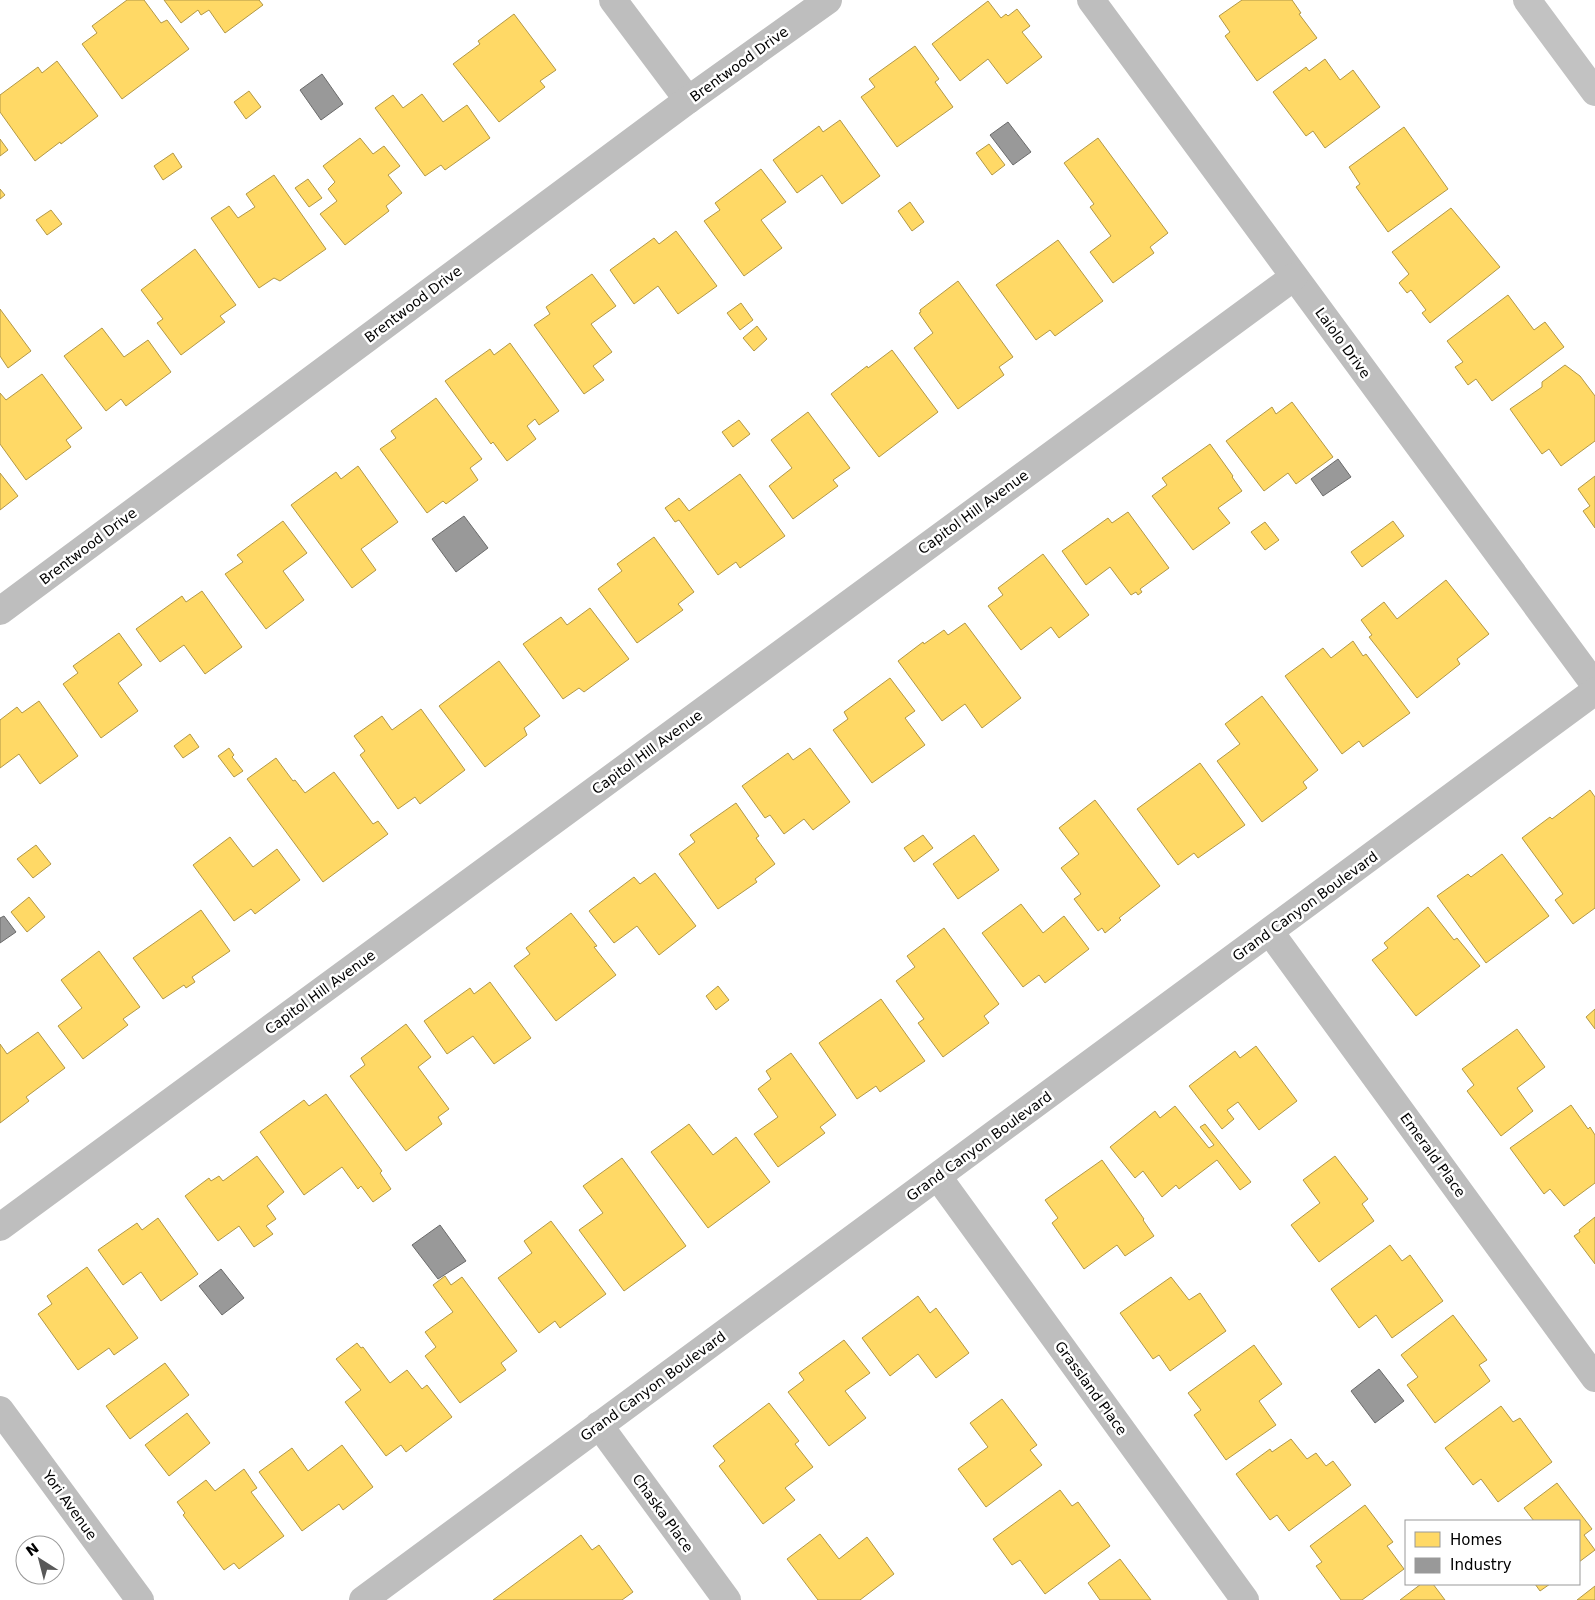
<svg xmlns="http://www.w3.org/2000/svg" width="1595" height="1600" font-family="'DejaVu Sans',sans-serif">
<rect width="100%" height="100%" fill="#fff"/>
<!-- homes -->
<g fill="#ffd966" stroke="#b29847">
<polygon points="127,0 144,0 161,23 167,20 189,49 122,99 82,44 97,33 92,26"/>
<polygon points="164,0 259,0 263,5 225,33 209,10 201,15 198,10 181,23"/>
<polygon points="1242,0 1292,0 1301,13 1299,14 1317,38 1257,81 1225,36 1230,32 1219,16"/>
<polygon points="988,1 1001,18 1006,14 1008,16 1017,9 1030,26 1022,32 1042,57 1007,84 988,59 960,81 932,44"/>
<polygon points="514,14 556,70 540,81 545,87 499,122 453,64 480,44 478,41"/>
<polygon points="915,46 939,79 935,82 953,107 897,147 861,97 875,87 869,79"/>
<polygon points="1325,59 1340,80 1353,70 1380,107 1325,148 1313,131 1306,136 1273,92 1306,67 1309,71"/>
<polygon points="57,61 98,116 61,144 60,142 35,161 0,112 0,95 38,67 42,73"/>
<polygon points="249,91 261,107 246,119 234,102"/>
<polygon points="422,94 443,122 467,105 490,138 445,170 441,165 425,176 375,108 393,95 403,108"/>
<polygon points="840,120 880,176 842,204 822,175 797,193 773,160 819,126 823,132"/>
<polygon points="1404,127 1448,189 1388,232 1356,187 1360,184 1349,167"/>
<polygon points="360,138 373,154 384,146 400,166 388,175 402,193 386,206 389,211 345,245 320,214 337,201 328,189 335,182 323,166"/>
<polygon points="1098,138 1168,233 1150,247 1154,253 1113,283 1090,252 1111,236 1090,207 1094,204 1064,163"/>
<polygon points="0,139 8,150 0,156"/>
<polygon points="989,144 1005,165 992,175 976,153"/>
<polygon points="173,153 182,167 163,180 154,166"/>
<polygon points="761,169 786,202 761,220 782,248 744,276 704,221 720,210 715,203"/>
<polygon points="274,175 326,249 280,281 274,278 259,288 211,218 229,206 238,218 255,207 246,194"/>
<polygon points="308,179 322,198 309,207 295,188"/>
<polygon points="0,189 5,195 0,199"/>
<polygon points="910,202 924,222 912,231 898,211"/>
<polygon points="1451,208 1500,267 1430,323 1422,313 1426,310 1411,290 1407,293 1399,283 1409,274 1392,252"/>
<polygon points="51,210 62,224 47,235 36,220"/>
<polygon points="676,231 717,286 678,314 658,286 634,304 610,270 654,238 659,244"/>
<polygon points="1058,240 1103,301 1055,336 1050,330 1036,340 996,285"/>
<polygon points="195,249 236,305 220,316 225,322 181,355 157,323 163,319 141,290"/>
<polygon points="592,274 616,306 591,324 612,352 593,366 604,380 584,394 534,325 550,314 546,307"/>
<polygon points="958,281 1013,357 999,367 1004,375 958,409 914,348 933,333 919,313 921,312 920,310"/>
<polygon points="1508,295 1534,330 1545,322 1564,347 1492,401 1476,379 1468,385 1455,367 1463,362 1447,341"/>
<polygon points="741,303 753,320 740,330 727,313"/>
<polygon points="0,309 31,351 8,368 0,356"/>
<polygon points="757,326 767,339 754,351 743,338"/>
<polygon points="102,328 124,357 148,340 171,372 126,406 121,399 106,411 64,356"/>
<polygon points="510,343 559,411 539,425 535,419 527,426 536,439 507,461 493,442 491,444 445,381 490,349 494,355"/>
<polygon points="892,350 938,412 879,457 831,394 867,366 868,368"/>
<polygon points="1565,365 1580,376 1595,396 1595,441 1561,466 1549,449 1542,454 1510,409 1542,387 1542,382"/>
<polygon points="42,374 82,428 66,440 71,447 26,480 0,444 0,393 6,400"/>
<polygon points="436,398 482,459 470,468 478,480 446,504 443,501 427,513 380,449 396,438 391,431"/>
<polygon points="1292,402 1333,457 1296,484 1288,473 1264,491 1226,441 1272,407 1276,414"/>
<polygon points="808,412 850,468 833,480 838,486 793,519 769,486 792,468 771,440"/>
<polygon points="739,420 750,434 733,447 722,432"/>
<polygon points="1210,444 1233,476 1232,477 1242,491 1218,508 1230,523 1193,550 1152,496 1167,485 1162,478"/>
<polygon points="358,466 398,522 361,549 376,570 352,588 291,505 336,472 341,479"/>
<polygon points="0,473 18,496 0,510"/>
<polygon points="740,474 785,536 740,568 736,562 718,575 679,520 675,522 665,508 679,498 689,511"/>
<polygon points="1595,476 1595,528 1583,511 1590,506 1578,489"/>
<polygon points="1128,512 1169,568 1140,589 1142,592 1138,595 1136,592 1131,595 1110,567 1086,585 1062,551 1108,518 1112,523"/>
<polygon points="283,521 307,553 283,571 304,600 266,629 225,574 243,562 237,555"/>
<polygon points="1393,521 1404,536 1362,567 1351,552"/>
<polygon points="1265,522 1279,540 1265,550 1251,532"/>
<polygon points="654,537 694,592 678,604 683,610 637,643 598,589 622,571 617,564"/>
<polygon points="1043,554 1089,615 1059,638 1051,627 1021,650 988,606 1003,595 998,588"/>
<polygon points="1446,580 1489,634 1457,659 1460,664 1417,698 1369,637 1372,635 1361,620 1384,602 1397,619"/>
<polygon points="202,591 242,647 205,674 184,645 160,662 136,629 182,596 186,602"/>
<polygon points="590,608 629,659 584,692 579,688 563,699 523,644 561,617 567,625"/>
<polygon points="965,623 1021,698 982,728 965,704 942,721 898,661 923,642 924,644 944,630 948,635"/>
<polygon points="119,633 142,665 118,683 138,711 101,738 63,684 78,673 73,666"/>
<polygon points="1353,641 1363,656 1366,654 1410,713 1363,747 1359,741 1342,754 1285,676 1323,648 1331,658"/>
<polygon points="499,661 540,716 524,728 527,735 485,767 439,706"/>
<polygon points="890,678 915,711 905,718 925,745 872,783 833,730 848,719 844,712"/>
<polygon points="1262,696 1318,770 1303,782 1307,788 1262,822 1217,761 1240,744 1225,724"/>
<polygon points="39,701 78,756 40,784 19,754 0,768 0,720 17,707 22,713"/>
<polygon points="421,709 465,770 420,804 415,797 398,809 360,755 365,751 354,736 382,716 392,730"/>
<polygon points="190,734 199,747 183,758 174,746"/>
<polygon points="229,748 234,755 232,757 243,771 234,777 218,756"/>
<polygon points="810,748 850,802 813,830 804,819 784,834 770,815 765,818 742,786 788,753 793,760"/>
<polygon points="276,758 293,781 295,780 305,793 334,772 373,824 378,821 388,834 323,882 247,779"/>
<polygon points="1200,763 1245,825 1198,858 1194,853 1178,865 1137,809"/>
<polygon points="1590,790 1595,797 1595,908 1573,924 1555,900 1563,894 1522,838 1550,817 1552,819"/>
<polygon points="1095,800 1160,886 1119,918 1121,920 1105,933 1102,928 1098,931 1074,899 1081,894 1061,868 1079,854 1059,828"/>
<polygon points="736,803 759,836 756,838 775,864 755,879 757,882 718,909 679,854 695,842 690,835"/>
<polygon points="923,835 933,848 914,862 904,848"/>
<polygon points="974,835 999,870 958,899 933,864"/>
<polygon points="230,837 253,867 277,849 300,880 255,914 251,909 234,921 193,865"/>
<polygon points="36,845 51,864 33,878 17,859"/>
<polygon points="1502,854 1549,916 1486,963 1437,896 1468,874 1471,877"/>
<polygon points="655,873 696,926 659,955 637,926 614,943 589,911 634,877 640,884"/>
<polygon points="29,897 45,917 27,932 11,912"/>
<polygon points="1021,904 1043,933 1064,916 1089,949 1045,983 1039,975 1023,987 982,933"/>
<polygon points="1428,907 1454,940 1457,938 1480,966 1416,1016 1372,960 1388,948 1384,943"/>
<polygon points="201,910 230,951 192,977 195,982 186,988 184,985 163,999 133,958"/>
<polygon points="571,913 597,946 594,947 616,975 556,1021 514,966 530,954 526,948"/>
<polygon points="944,928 999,1004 984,1016 989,1023 943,1057 918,1023 924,1019 896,981 915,967 907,956"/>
<polygon points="99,951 140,1007 123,1019 128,1025 83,1059 58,1026 82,1008 61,980"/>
<polygon points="490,982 531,1038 494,1064 473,1036 447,1054 424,1021 470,988 474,994"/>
<polygon points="718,986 729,1000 716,1010 706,996"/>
<polygon points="881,999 925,1061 880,1092 876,1086 857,1099 819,1043"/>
<polygon points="1595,1009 1595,1029 1586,1017"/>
<polygon points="406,1024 431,1057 418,1067 449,1109 438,1117 442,1124 406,1151 350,1076 365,1065 361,1058"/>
<polygon points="1517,1029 1545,1067 1517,1088 1533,1111 1501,1136 1467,1091 1474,1085 1462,1069"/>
<polygon points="38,1032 65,1068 26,1097 29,1101 0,1123 0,1044 7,1054"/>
<polygon points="1256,1046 1297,1101 1259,1130 1238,1102 1227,1110 1234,1119 1222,1129 1189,1086 1235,1051 1240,1058"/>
<polygon points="791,1053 836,1115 820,1127 825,1133 778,1167 754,1134 778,1117 758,1089 771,1079 766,1071"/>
<polygon points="326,1094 382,1171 380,1173 391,1189 373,1202 361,1186 358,1189 342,1167 304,1195 260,1132 304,1100 309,1106"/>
<polygon points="1571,1105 1588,1129 1590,1127 1595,1135 1595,1183 1564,1206 1550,1189 1544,1194 1510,1148"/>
<polygon points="1175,1106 1209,1148 1214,1145 1200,1127 1205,1124 1251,1182 1240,1190 1217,1160 1179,1189 1176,1185 1162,1197 1143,1171 1135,1178 1110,1147 1155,1111 1160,1118"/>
<polygon points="689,1124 713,1155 736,1137 770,1182 708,1228 651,1152"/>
<polygon points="257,1156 284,1192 267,1206 276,1219 266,1226 273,1234 254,1247 239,1226 218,1241 185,1196 209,1178 211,1181 219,1176 223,1181"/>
<polygon points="1335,1156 1368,1199 1362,1204 1374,1221 1319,1262 1291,1225 1320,1203 1303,1180"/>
<polygon points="622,1158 686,1246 624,1291 579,1230 603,1213 583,1186"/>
<polygon points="1102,1160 1144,1219 1143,1220 1154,1236 1125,1256 1117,1245 1084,1269 1052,1223 1058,1218 1045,1200"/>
<polygon points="1595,1217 1595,1264 1574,1236 1580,1232 1579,1230"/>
<polygon points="158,1218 198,1274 161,1301 141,1272 123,1285 98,1250 137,1223 142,1230"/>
<polygon points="551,1221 606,1294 560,1328 555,1321 539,1333 498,1278 532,1253 524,1241"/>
<polygon points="1390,1245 1402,1261 1410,1255 1443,1301 1392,1338 1376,1315 1359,1328 1331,1289"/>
<polygon points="87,1267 138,1338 114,1355 109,1348 78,1370 38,1314 52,1304 47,1296"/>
<polygon points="445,1276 451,1285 462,1277 517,1351 501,1363 506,1370 460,1403 425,1356 436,1347 425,1332 453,1312 433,1285"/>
<polygon points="1171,1277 1189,1300 1200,1293 1226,1331 1170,1371 1159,1355 1153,1359 1120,1313"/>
<polygon points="918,1296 930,1313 936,1308 969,1353 936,1378 918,1354 890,1376 862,1338"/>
<polygon points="1453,1315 1487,1360 1479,1365 1490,1381 1435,1423 1407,1385 1418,1377 1401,1355"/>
<polygon points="844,1340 870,1373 845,1391 866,1418 829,1446 788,1392 804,1380 799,1373"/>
<polygon points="357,1343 361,1348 363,1347 390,1383 407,1370 422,1389 427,1385 452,1417 406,1452 401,1445 386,1456 345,1402 361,1390 336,1359"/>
<polygon points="1254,1345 1282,1384 1259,1401 1276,1425 1226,1460 1194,1415 1201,1410 1188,1393"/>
<polygon points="165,1363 189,1395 130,1439 106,1406"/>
<polygon points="1002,1399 1037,1445 1030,1450 1042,1465 986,1507 958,1469 988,1447 970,1423"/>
<polygon points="769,1403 799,1441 795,1444 813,1467 785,1488 795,1500 763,1524 719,1466 725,1461 713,1446"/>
<polygon points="1501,1406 1513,1422 1520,1418 1552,1462 1498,1502 1481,1479 1473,1485 1445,1448"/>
<polygon points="187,1413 210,1443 169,1476 145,1445"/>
<polygon points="1291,1439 1307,1459 1316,1453 1326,1466 1333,1461 1351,1485 1289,1531 1277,1515 1270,1520 1236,1474 1270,1449 1272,1452"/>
<polygon points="342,1445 373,1487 343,1510 339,1504 302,1531 259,1472 292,1448 308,1471"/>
<polygon points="244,1469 257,1488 251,1492 284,1536 239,1569 234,1563 224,1570 183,1515 185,1513 177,1502 206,1480 215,1491"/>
<polygon points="1557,1483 1592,1529 1584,1535 1595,1550 1579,1562 1579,1521 1534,1521 1524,1508"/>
<polygon points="1060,1490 1072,1506 1078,1502 1110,1546 1045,1594 1020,1560 1012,1565 993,1539"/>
<polygon points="1365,1505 1393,1542 1387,1546 1404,1569 1362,1600 1341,1600 1316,1566 1322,1562 1310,1546"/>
<polygon points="820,1534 839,1559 867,1537 894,1574 860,1600 818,1600 787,1559"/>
<polygon points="581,1535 592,1550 599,1545 633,1592 622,1600 493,1600"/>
<polygon points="1120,1559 1151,1600 1100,1600 1088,1583"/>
<polygon points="1421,1584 1433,1584 1445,1600 1400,1600"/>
<polygon points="1535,1584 1550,1584 1540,1591"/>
<polygon points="1595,1586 1595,1600 1577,1600"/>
</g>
<!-- industry -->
<g fill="#999" stroke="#6b6b6b">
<polygon points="322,74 343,104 321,120 300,90"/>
<polygon points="1008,122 1031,152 1013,165 990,135"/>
<polygon points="1338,459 1351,477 1323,496 1311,479"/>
<polygon points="464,516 488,548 456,572 432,539"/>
<polygon points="4,916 16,932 0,943 0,918"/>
<polygon points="440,1225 466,1261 438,1279 412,1245"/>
<polygon points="221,1269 244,1298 222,1315 199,1286"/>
<polygon points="1379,1369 1404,1401 1375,1423 1351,1391"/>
</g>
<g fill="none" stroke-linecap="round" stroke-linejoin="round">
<!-- street -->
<g stroke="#bebebe" stroke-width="28">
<polyline points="613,0 688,100"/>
<polyline points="1091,0 1595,685"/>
<polyline points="0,611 688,100 828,0"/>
<polyline points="1270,932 1595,1378"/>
<polyline points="938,1177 1245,1600"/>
<polyline points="0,1227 1294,277"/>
<polyline points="0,1410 140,1600"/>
<polyline points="599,1425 727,1600"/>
<polyline points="363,1600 1595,691"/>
</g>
<!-- secondary -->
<polyline stroke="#c2c2c2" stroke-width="28" points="1527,0 1595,92"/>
</g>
<g text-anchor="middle" stroke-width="5" stroke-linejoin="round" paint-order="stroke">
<!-- street labels -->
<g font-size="14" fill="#000" stroke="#fff">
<text transform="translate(739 64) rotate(-36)" y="5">Brentwood Drive</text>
<text transform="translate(413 304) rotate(-37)" y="5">Brentwood Drive</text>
<text transform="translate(1343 343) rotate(54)" y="5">Laiolo Drive</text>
<text transform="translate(973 512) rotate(-36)" y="5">Capitol Hill Avenue</text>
<text transform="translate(88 546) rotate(-37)" y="5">Brentwood Drive</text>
<text transform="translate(647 752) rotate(-36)" y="5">Capitol Hill Avenue</text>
<text transform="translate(1305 906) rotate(-36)" y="5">Grand Canyon Boulevard</text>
<text transform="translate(320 992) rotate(-36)" y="5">Capitol Hill Avenue</text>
<text transform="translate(979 1146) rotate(-36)" y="5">Grand Canyon Boulevard</text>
<text transform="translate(1433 1155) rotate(54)" y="5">Emerald Place</text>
<text transform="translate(653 1386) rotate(-36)" y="5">Grand Canyon Boulevard</text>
<text transform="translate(1091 1388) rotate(54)" y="5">Grassland Place</text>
<text transform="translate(70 1505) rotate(54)" y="5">Yori Avenue</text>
<text transform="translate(663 1513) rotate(54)" y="5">Chaska Place</text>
</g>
</g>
<!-- legend -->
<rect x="1405" y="1520" width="175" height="65" fill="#ffffff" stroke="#999999"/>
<rect x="1415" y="1532" width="25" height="15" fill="#ffd966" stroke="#999999"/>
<text x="1450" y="1545" font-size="15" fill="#000000">Homes</text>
<rect x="1415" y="1558" width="25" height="15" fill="#999999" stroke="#999999"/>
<text x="1450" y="1570" font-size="15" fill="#000000">Industry</text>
<!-- north arrow -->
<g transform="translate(40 1560) rotate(324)"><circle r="24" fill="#ffffff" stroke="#999999"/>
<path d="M0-4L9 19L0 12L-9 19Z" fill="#595959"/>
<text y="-8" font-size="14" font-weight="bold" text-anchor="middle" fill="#000000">N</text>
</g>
</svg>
